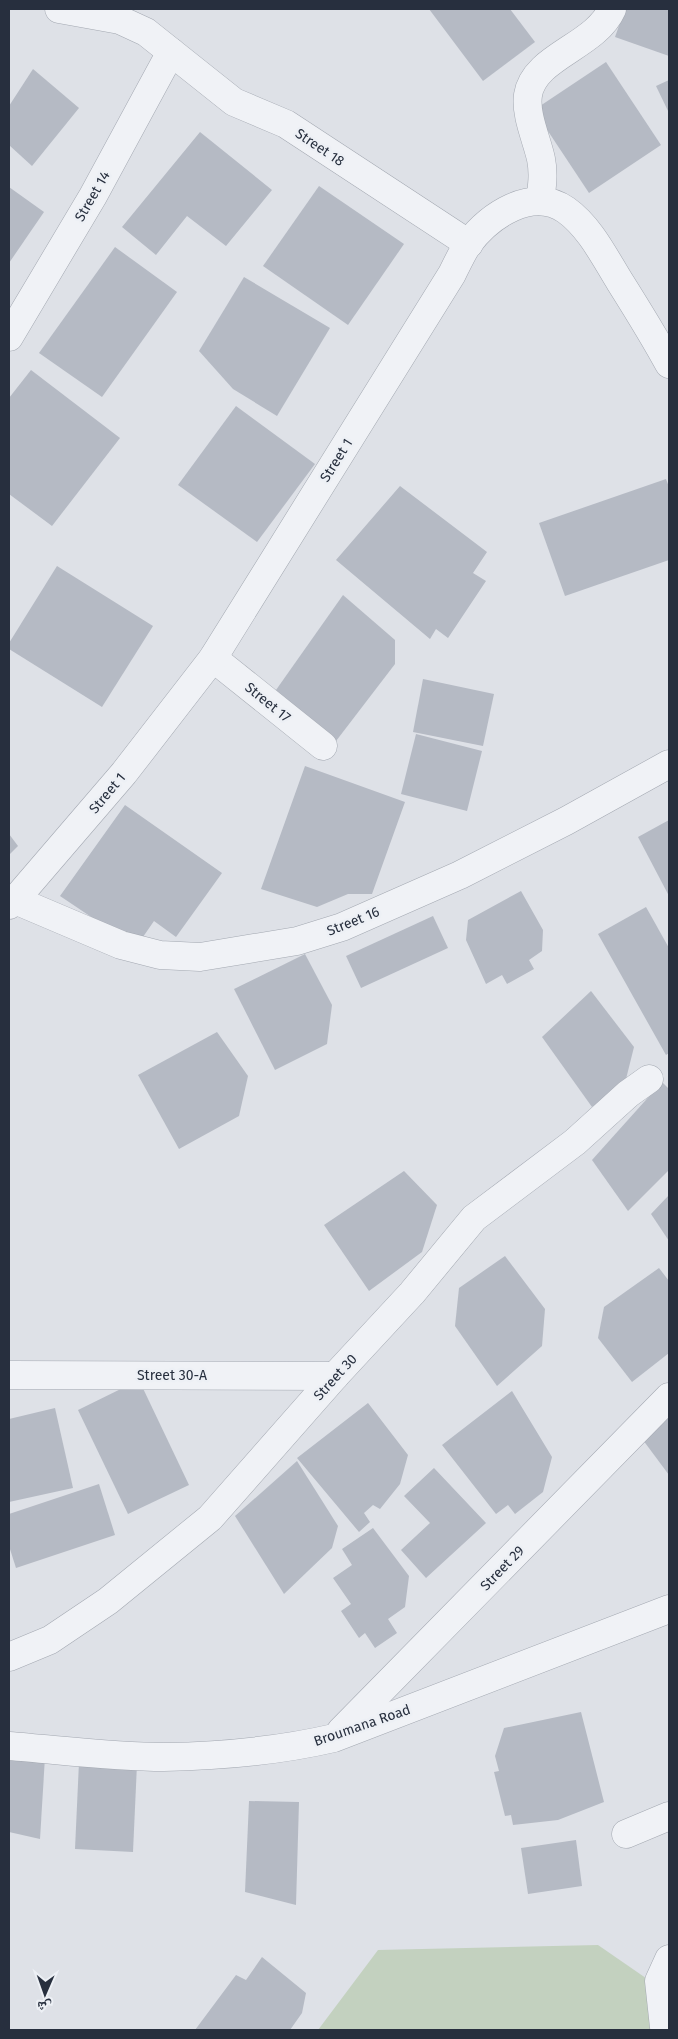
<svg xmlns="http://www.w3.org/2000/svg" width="678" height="2039" font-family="'Fira Sans','Noto Naskh Arabic',sans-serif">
<rect width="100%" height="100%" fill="#dee1e7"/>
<!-- green -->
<polygon fill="#c3d1bf" points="598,1945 669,1994 660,2030 318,2030 378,1950"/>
<!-- building -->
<g fill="#b5bac4">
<polygon points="429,9 510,9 535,42 483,81"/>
<polygon points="625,9 669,9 669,56 615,37"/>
<polygon points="606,62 661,145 589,193 534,110"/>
<polygon points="33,69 79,108 32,166 9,145 9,106"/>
<polygon points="669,80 669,113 656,86"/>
<polygon points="200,132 272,190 226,246 187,216 156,255 122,227"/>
<polygon points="319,186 404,244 348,325 263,266"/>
<polygon points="9,187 44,212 9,263"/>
<polygon points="115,247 177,292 102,397 39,353"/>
<polygon points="244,277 330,328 277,416 233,389 199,351"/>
<polygon points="31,370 120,438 52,526 9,494 9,398"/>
<polygon points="236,406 315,464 257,542 178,485"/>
<polygon points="666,479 669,487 669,560 565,596 539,523"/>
<polygon points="400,486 487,552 473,573 486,581 448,638 436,629 430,639 336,560"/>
<polygon points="57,566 153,626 102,707 9,649 9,643"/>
<polygon points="343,595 395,640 395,664 333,745 283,706 276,690"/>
<polygon points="423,679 494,694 483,746 413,732"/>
<polygon points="416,734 482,751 467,811 401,794"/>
<polygon points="305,766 405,802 372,894 348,894 317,907 261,889"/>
<polygon points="125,805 222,873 176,937 154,921 136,947 60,896"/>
<polygon points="669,820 669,896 638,837"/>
<polygon points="9,834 18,846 9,855"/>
<polygon points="521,891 543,930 542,951 529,960 534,969 507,984 502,975 486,984 466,940 468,920"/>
<polygon points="646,907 669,948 669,1053 666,1055 598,934"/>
<polygon points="433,916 448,948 361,988 346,956"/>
<polygon points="305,954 332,1005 327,1044 275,1070 234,989"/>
<polygon points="591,991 634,1047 625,1083 592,1107 542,1037"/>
<polygon points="217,1032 248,1076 239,1116 179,1149 138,1075"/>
<polygon points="662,1082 669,1089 669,1170 628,1211 592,1160"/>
<polygon points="404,1171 437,1205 422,1252 369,1291 324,1225"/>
<polygon points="669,1195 669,1241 651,1214"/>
<polygon points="505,1256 545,1309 542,1346 497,1386 455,1326 459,1288"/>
<polygon points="659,1268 669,1281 669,1353 632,1382 598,1338 604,1307"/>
<polygon points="139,1380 189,1485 128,1514 78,1410"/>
<polygon points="512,1391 552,1457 543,1492 515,1514 508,1505 496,1514 442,1445"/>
<polygon points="368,1403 408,1455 400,1484 380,1509 373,1505 364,1513 370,1522 359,1532 297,1458"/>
<polygon points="55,1408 73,1488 9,1502 9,1419"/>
<polygon points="669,1415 669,1475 640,1436"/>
<polygon points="297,1461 338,1526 332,1548 284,1594 235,1516"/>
<polygon points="434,1468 486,1523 426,1578 401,1550 430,1523 404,1496"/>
<polygon points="99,1484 115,1535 16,1568 9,1546 9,1514"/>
<polygon points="373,1528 409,1576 405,1607 388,1619 397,1633 375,1648 365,1633 359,1638 341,1611 351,1604 333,1578 352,1565 342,1549"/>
<polygon points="581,1712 604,1802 558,1820 513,1825 511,1815 505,1816 494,1772 499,1771 495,1756 504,1728"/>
<polygon points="9,1754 45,1757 40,1839 9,1832"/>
<polygon points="79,1762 137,1764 133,1852 75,1849"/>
<polygon points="249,1801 299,1802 296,1905 245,1892"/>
<polygon points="576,1840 582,1886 528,1894 521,1848"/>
<polygon points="262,1957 306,1993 302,2013 290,2030 195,2030 236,1975 246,1980"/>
</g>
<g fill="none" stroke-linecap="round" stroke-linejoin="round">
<defs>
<g id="minor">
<polyline points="59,9 120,20 146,32 234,102 286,124 469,244"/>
<path d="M540 201C542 187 544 174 541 159 537 140 525 115 528 95 534 56 595 47 612 9"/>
<polyline points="9,337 93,196 171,52"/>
<polyline points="213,658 323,746"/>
<polyline points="15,900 121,945 160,955 200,957 297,941 342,927 460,875 566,821 669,764"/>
<path d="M9 905 15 900 124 773 213 658 452 274C457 264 462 253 468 244 489 216 532 186 566 210 590 227 605 258 620 282 637 309 654 336 669 364"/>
<polyline points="9,1375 335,1376"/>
<polyline points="9,1657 50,1640 108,1601 210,1518 335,1376 412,1293 474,1218 575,1142 628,1094 649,1079"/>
<polyline points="341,1731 669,1397"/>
<path d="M9 1746C60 1750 113 1757 164 1757 222 1756 278 1751 334 1738L669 1609"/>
<polyline points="626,1834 669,1816"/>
<polyline points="666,2030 664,2027 659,1981 669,1959"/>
</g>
</defs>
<!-- minor casing -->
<use href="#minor" stroke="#a3a8b1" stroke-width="29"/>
<!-- minor -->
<use href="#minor" stroke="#f0f2f6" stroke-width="28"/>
</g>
<g text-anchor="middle" stroke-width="5" stroke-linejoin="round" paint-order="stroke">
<!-- street labels -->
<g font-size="14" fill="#272f3e" stroke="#edf0f5">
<text transform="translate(320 147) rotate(34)" y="5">Street 18</text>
<text transform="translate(92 196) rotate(-60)" y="5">Street 14</text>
<text transform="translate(336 460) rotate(-58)" y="5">Street 1</text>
<text transform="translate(268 702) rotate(39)" y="5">Street 17</text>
<text transform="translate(107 793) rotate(-50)" y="5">Street 1</text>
<text transform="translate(353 921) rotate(-22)" y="5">Street 16</text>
<text x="172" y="1380">Street 30-A</text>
<text transform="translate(335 1377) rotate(-48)" y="5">Street 30</text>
<text transform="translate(502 1568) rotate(-46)" y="5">Street 29</text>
<text transform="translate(362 1725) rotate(-19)" y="5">Broumana Road</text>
</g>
</g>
<!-- border -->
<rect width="678" height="2039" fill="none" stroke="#272f3e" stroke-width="20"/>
<!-- north arrow -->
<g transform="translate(45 1994) rotate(182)" stroke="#edf0f5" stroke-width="4" paint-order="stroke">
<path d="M0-4L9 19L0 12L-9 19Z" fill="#272f3e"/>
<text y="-8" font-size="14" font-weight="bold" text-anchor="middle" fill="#272f3e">ش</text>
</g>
</svg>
